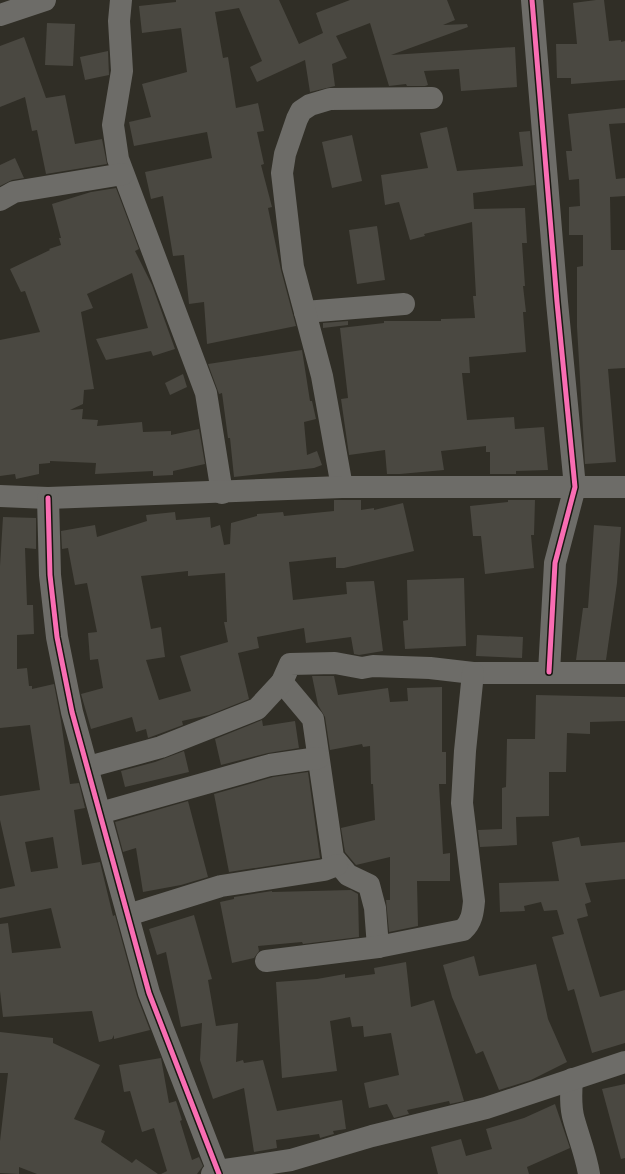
<svg xmlns="http://www.w3.org/2000/svg" width="625" height="1174" font-family="'Public Sans',sans-serif">
<rect width="100%" height="100%" fill="#302e26"/>
<!-- building -->
<g fill="#4a4841" fill-rule="evenodd">
<polygon points="176,0 279,0 299,44 323,33 316,13 350,0 447,0 455,20 443,25 467,24 468,27 391,55 515,47 517,87 461,91 459,69 424,71 428,85 425,86 407,86 406,84 389,86 370,23 336,36 347,58 332,64 335,86 310,92 305,60 257,82 250,67 262,61 239,8 215,12 223,58 228,57 236,108 258,103 264,131 257,132 264,164 261,165 272,207 268,208 281,270 296,326 207,344 204,302 189,304 184,255 173,256 163,196 151,199 145,172 212,158 207,132 134,146 129,122 151,117 142,84 187,72 181,28 142,33 139,6 176,2"/>
<polygon points="596,0 604,0 609,41 621,40 621,42 625,41 625,80 571,84 571,78 557,78 556,44 577,44 573,3"/>
<polygon points="47,23 75,24 73,66 45,65"/>
<polygon points="24,37 46,98 65,95 75,144 102,139 107,164 46,174 37,130 32,131 25,97 0,107 0,46"/>
<polygon points="108,51 109,75 85,80 80,57"/>
<polygon points="625,108 625,123 609,124 616,179 625,178 625,196 610,197 611,250 625,250 625,368 608,369 616,462 585,464 577,327 577,267 583,266 583,235 569,235 569,207 580,206 579,179 569,180 566,151 572,151 568,114"/>
<polygon points="447,127 457,171 523,166 519,132 530,131 535,185 473,193 474,209 525,208 527,243 522,243 525,286 523,286 526,312 523,312 526,352 469,357 470,373 462,373 467,420 514,417 515,429 544,427 548,470 516,471 516,474 490,474 490,452 486,452 486,446 441,451 444,470 400,474 387,474 385,450 349,455 341,399 348,398 340,328 384,323 384,321 441,321 441,319 475,318 473,296 476,296 472,222 424,234 425,236 410,240 399,202 385,205 381,175 428,168 420,133"/>
<polygon points="352,135 362,181 332,188 322,142"/>
<polygon points="15,158 24,178 12,180 0,186 0,165"/>
<polygon points="116,188 139,249 135,251 152,285 175,349 153,356 151,351 106,360 96,339 148,328 132,273 87,294 93,308 81,312 94,389 84,390 83,404 70,410 83,409 82,419 98,420 97,426 142,422 143,432 171,431 171,435 199,429 205,464 173,471 173,475 153,476 153,471 95,474 96,463 50,461 50,463 39,464 39,474 16,479 15,474 0,476 0,340 40,332 25,291 21,292 10,269 50,250 49,249 61,245 59,238 61,238 52,204 91,192"/>
<polygon points="377,226 385,280 357,284 349,230"/>
<polygon points="348,321 348,325 323,328 323,323"/>
<polygon points="302,350 310,401 312,401 316,419 304,422 307,455 317,451 322,465 314,468 234,477 230,438 228,438 222,393 219,394 208,364"/>
<polygon points="183,374 187,387 170,395 165,383"/>
<path d="M334 500H361V510L374 508V510L403 503 414 551 344 568H336V557L289 562 293 600 347 594 346 582 374 581 383 651 359 655 354 654 351 637 306 643 304 628 257 637 259 648 238 653 249 699 209 715 182 721 183 725 148 738 146 729 136 732 132 717 91 729 81 694 103 688 98 659 90 660 88 633 97 632 87 583 75 585 68 548 62 549 61 531 95 525 97 537 147 521 146 515 175 512 176 520 210 517 211 528 220 525 224 545 230 544 231 523 257 516V514L283 512 284 516 334 511ZM188 571V576L225 573 227 622H224L228 642 180 656 191 691 159 700 146 660 165 657 161 627 151 629 141 576Z"/>
<polygon points="508,500 535,500 534,535 531,535 534,568 485,574 481,536 473,536 470,506 508,502"/>
<path d="M3 517 36 518V549L25 548 27 605H33L34 634 17 635V669L27 668 29 686H32V689L54 684 61 721 70 784 79 783 85 808 74 810 82 865 100 862 113 916 115 915 137 996 150 1030 114 1039V1035L112 1039 99 1042 92 1011 3 1017 0 991V924L8 923 12 953 61 948 51 908 0 918V889L15 886 0 820V796L40 790 30 725 0 728V566ZM53 837 58 868 31 872 25 842Z"/>
<polygon points="594,525 621,527 617,583 606,660 576,660 583,608 588,608"/>
<polygon points="464,578 466,646 405,649 403,621 408,620 407,580"/>
<polygon points="477,635 523,637 522,658 476,656"/>
<polygon points="312,676 334,676 338,695 388,688 390,702 408,701 407,688 442,687 442,752 446,752 446,784 439,784 443,854 450,853 450,881 417,881 418,926 389,932 386,900 390,900 390,857 356,865 345,852 341,828 375,820 373,784 371,784 370,746 363,747 362,744 330,750 325,717 318,705"/>
<polygon points="536,695 625,697 625,721 590,722 590,734 567,733 566,772 549,772 549,816 516,817 517,845 480,847 478,830 502,829 502,788 506,787 507,739 535,739"/>
<polygon points="262,720 263,726 295,721 299,748 268,753 221,765 215,739"/>
<polygon points="184,751 189,772 125,787 121,771 155,762"/>
<polygon points="308,772 320,858 229,872 214,794 273,777"/>
<polygon points="188,801 208,877 181,885 143,892 136,848 123,852 115,822"/>
<polygon points="579,837 581,846 625,842 625,879 585,883 591,902 585,904 588,916 577,919 600,997 625,990 625,1043 592,1053 574,989 568,991 552,937 564,934 557,910 544,911 541,902 524,906 525,911 500,912 499,883 559,881 552,842"/>
<polygon points="351,890 358,894 359,937 303,944 302,942 258,946 259,951 254,958 232,963 220,902 234,899 234,897 272,891 272,892"/>
<polygon points="194,915 212,979 208,980 216,1026 238,1023 236,1062 243,1060 244,1063 263,1060 277,1111 342,1100 346,1129 333,1131 334,1134 320,1138 319,1134 276,1140 277,1148 254,1152 244,1088 213,1099 200,1060 202,1023 181,1027 166,952 157,955 149,929"/>
<polygon points="474,956 479,976 536,964 548,1019 567,1062 531,1080 499,1090 483,1051 476,1054 452,997 443,965"/>
<polygon points="406,962 411,1007 434,1000 464,1101 450,1104 449,1101 407,1110 409,1114 394,1118 387,1104 369,1108 364,1083 399,1075 391,1033 364,1037 363,1026 352,1027 350,1017 330,1021 337,1071 282,1078 276,982 317,979 345,974 345,978 375,974 374,968"/>
<polygon points="0,1032 53,1038 53,1043 100,1065 74,1119 105,1131 101,1142 132,1163 136,1159 158,1174 37,1174 19,1167 19,1174 0,1173 0,1141 8,1073 0,1073"/>
<polygon points="161,1058 169,1103 176,1101 182,1120 180,1121 192,1160 199,1157 203,1166 197,1174 161,1174 167,1171 154,1128 142,1132 130,1091 124,1092 119,1065"/>
<polygon points="625,1084 625,1158 621,1159 602,1089"/>
<polygon points="555,1104 570,1148 527,1167 529,1174 438,1174 431,1147 461,1139 466,1156 492,1149 486,1129 524,1118"/>
</g>
<g fill="none" stroke-linecap="round" stroke-linejoin="round">
<!-- minor -->
<g stroke="#6d6c68" stroke-width="22">
<polyline points="121,0 119,21 122,71 113,125 118,159 206,393 222,493"/>
<polyline points="532,0 557,302 575,487 555,563 549,672"/>
<polyline points="0,15 45,0"/>
<polyline points="0,200 14,192 123,174"/>
<polyline points="305,312 404,304"/>
<polyline points="342,487 322,376 293,267 282,173 285,154 297,119 301,111 310,105 330,99 432,98"/>
<polyline points="0,496 48,498 342,487 625,487"/>
<polyline points="48,498 50,575 57,637 72,712 149,993 219,1174"/>
<polyline points="282,682 313,719 333,857 348,875 369,885 375,908 378,947"/>
<polyline points="88,767 161,747 257,709 282,682 290,664 335,663 362,668 373,666 430,668 473,673 625,673"/>
<polyline points="100,813 270,765 318,758"/>
<polyline points="128,915 221,886 324,870 337,865"/>
<path d="M266 961 378 947 463 930C472 922 473 912 474 901L462 803 465 751 473 673"/>
<path d="M572 1079C571 1092 570 1107 574 1120 579 1138 586 1155 589 1174"/>
<polyline points="212,1174 218,1171 291,1160 372,1136 486,1108 625,1062"/>
</g>
<defs>
<g id="cycleway">
<polyline points="532,0 557,302 575,487 555,563 549,672"/>
<polyline points="48,498 50,575 57,637 72,712 149,993 219,1174"/>
</g>
</defs>
<!-- cycleway casing -->
<use href="#cycleway" stroke="#1a1812" stroke-width="8"/>
<!-- cycleway -->
<use href="#cycleway" stroke="#f96db3" stroke-width="5"/>
</g>
</svg>
